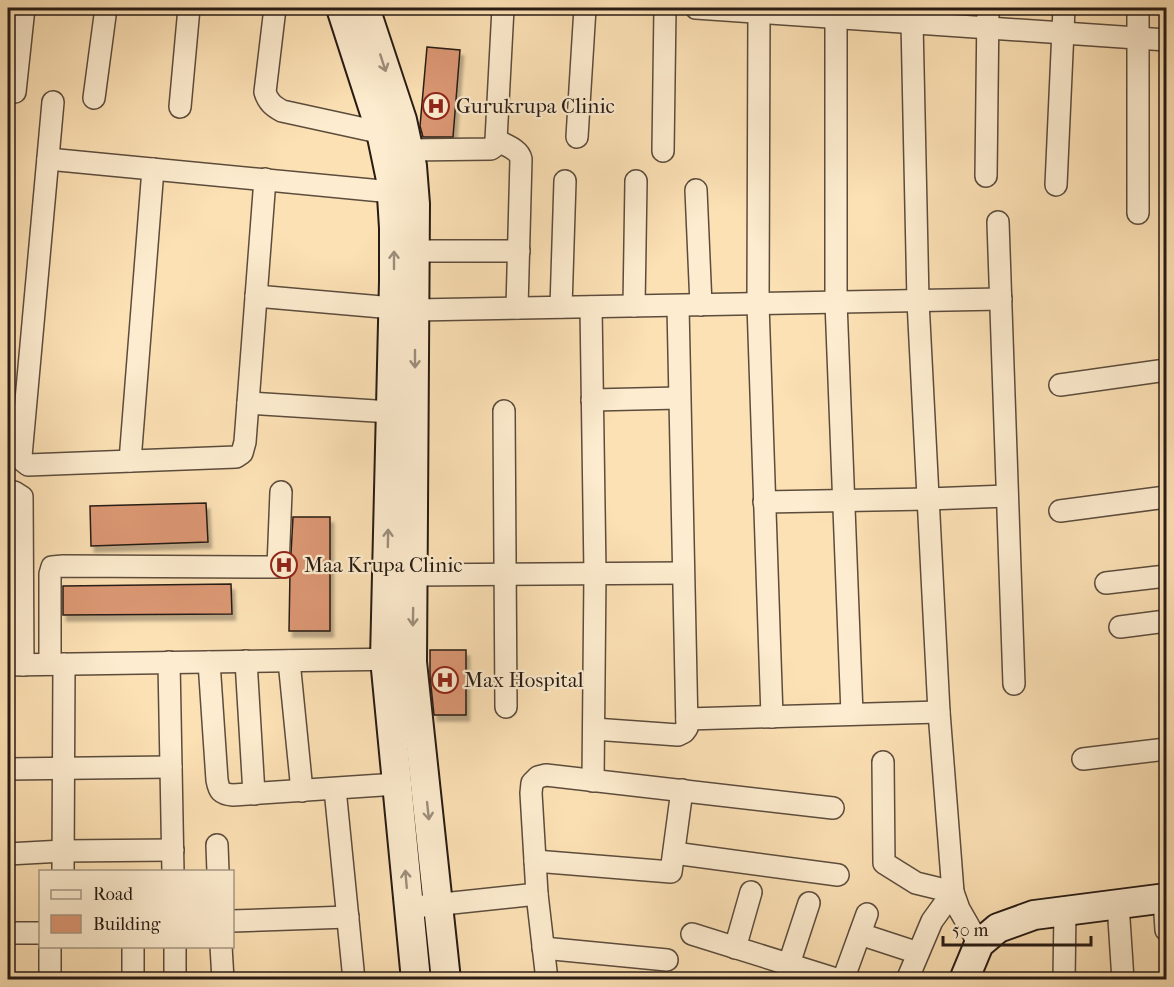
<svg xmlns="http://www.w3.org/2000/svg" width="1174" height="987" font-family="'IM FELL French Canon',serif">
<defs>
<filter id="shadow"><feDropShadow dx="3.5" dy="6" stdDeviation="1.5" flood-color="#0004"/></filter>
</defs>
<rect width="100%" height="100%" fill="#fce1b5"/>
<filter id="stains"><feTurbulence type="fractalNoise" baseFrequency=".00333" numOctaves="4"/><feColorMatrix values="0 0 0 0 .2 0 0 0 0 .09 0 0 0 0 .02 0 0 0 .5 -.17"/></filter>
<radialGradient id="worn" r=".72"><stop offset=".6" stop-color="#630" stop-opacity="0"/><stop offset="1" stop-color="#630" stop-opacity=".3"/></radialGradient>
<!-- building -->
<g fill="#db9773" stroke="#271b14" stroke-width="1.5" filter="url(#shadow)">
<polygon points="427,47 460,50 453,137 423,137 420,126"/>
<polygon points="206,503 208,542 91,546 90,506"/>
<polygon points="293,517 330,517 330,631 289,631 290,572"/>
<polygon points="231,584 232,614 63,615 63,586"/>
<polygon points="430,650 466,650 466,715 434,715 430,676"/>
</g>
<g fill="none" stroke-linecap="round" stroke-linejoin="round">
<defs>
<g id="street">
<path d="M275 8 265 92C268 102 273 106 282 111L392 135"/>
<polyline points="696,8 1166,40"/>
<polyline points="759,8 758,304 772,717"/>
<polyline points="836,8 836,302 852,714"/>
<polyline points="913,8 912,22 918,301 939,712 953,892 959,909 979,944"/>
<polyline points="15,92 24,8"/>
<polyline points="94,98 106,8"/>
<polyline points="53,102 21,456 23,461 28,465 236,457 242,453 245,442 265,179"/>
<polyline points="180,107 189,8"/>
<polyline points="577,137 585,8"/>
<path d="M496 140C505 145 519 149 521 159L517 308"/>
<polyline points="408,150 491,149 495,146 496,140 503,8"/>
<polyline points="663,151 665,8"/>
<polyline points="48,159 392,192"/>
<polyline points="986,176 988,8"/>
<polyline points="1056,185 1064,8"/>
<polyline points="696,190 701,305"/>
<polyline points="1138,213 1138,8"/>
<polyline points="998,222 1014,684"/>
<polyline points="416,251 519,251"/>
<polyline points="256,296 416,310 1001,299"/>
<polyline points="634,306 636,181"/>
<polyline points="561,307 565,181"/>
<polyline points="591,307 595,573 593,781"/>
<polyline points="1060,385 1166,370"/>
<polyline points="592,400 679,398"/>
<polyline points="248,403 391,412"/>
<polyline points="504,411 506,707"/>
<polyline points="130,461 153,169"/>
<polyline points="8,492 14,492 22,497 23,665"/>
<polyline points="764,502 928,499 1007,496"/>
<polyline points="1060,511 1166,497"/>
<polyline points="414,575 683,573"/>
<polyline points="1106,583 1166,576"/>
<polyline points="1120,627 1166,621"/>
<polyline points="246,661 254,794"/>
<polyline points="289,661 302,791"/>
<polyline points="169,662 173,872"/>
<path d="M209 662 217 780C219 791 221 794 233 795L397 784"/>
<polyline points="50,664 50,574 52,567 63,566 278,567 281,492"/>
<polyline points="8,665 400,659"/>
<polyline points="687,719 939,712"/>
<polyline points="594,729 678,735 684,732 687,728 678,306"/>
<polyline points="1083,759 1166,749"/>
<polyline points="883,762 884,863 916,883 953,892 932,921 907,980"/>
<polyline points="8,769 171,767"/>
<polyline points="335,789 354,980"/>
<polyline points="217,845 218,872"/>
<polyline points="674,853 838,875"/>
<polyline points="8,854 63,851 173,850"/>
<polyline points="535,861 671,872 682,790"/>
<polyline points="63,872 64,664"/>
<polyline points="1164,899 1166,930"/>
<polyline points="1118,904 1123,980"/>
<polyline points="424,906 537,894"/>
<polyline points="232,921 348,917"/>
<polyline points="8,933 40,933"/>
<polyline points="692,934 839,980"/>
<polyline points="860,934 918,953"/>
<polyline points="50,946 50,980"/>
<polyline points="175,946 175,980"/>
<polyline points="221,946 223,980"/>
<polyline points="543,948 667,960"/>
<polyline points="735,948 751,892"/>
<polyline points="789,964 809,903"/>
<polyline points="133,980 133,946"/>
<polyline points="547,980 537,894 531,793 532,783 538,777 546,775 833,808"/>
<polyline points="843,980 867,914"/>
<polyline points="1064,980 1065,911"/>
</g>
<g id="secondary">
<polyline points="341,8 381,132 391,180 394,228 394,281 385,659 416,980"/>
<polyline points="365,8 402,120 412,166 415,204 412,662 446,980"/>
<polyline points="964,980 979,944 998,928 1034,915 1166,898"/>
</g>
</defs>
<!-- street casing -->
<use href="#street" stroke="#5c4c3c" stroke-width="24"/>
<!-- secondary casing -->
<use href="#secondary" stroke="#271b14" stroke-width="32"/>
<!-- street -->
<use href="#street" stroke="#fdeccf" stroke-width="21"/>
<!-- secondary -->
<use href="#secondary" stroke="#fdeccf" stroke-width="28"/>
</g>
<!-- one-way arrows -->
<defs><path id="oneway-shaft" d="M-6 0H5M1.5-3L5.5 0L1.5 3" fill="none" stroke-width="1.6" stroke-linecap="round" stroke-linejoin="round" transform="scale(1.5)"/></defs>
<g stroke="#9d8e7b">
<use href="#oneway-shaft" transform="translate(383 63) rotate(72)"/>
<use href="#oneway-shaft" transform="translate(394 260) rotate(-90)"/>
<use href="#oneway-shaft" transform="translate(415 359) rotate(90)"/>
<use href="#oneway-shaft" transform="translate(388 538) rotate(-89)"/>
<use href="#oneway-shaft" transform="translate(413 617) rotate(91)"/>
<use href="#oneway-shaft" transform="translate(428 811) rotate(84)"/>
<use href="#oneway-shaft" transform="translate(406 879) rotate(-95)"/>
</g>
<!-- icons -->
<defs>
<symbol id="hospital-ring" viewBox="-11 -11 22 22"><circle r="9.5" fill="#fdeccf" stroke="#8f2418" stroke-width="1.5"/><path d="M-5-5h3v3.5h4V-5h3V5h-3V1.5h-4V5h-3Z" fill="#8f2418"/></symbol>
</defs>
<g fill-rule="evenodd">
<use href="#hospital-ring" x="421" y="91" width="30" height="30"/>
<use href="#hospital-ring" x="269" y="550" width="30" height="30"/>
<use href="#hospital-ring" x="430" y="665" width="30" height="30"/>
</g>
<g text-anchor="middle" stroke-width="4.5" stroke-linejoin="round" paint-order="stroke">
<!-- poi labels -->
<g font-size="21" fill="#271b14" stroke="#fdeccf" text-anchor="start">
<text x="456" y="113">Gurukrupa Clinic</text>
<text x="304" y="572">Maa Krupa Clinic</text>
<text x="464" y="687">Max Hospital</text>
</g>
</g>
<!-- margin -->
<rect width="1174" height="987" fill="none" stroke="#fce1b5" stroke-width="30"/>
<rect x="9" y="9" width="1156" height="969" fill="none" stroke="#271b14" stroke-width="3"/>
<rect x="15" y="15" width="1144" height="957" fill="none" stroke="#271b14" stroke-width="1.5"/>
<!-- legend -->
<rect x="39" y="870" width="195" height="78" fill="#fdeccf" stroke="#a79884" stroke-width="1.5"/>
<rect x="51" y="890" width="30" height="9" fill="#fdeccf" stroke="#a79884" stroke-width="1.5"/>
<text x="93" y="900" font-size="18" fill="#271b14">Road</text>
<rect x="51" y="915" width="30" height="18" fill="#db9773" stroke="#a79884" stroke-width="1.5"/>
<text x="93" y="930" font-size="18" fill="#271b14">Building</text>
<!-- scale -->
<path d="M943 936v9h148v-9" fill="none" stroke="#271b14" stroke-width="3"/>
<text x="952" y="936" font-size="18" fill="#271b14" stroke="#fdeccf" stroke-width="4.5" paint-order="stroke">50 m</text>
<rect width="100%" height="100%" filter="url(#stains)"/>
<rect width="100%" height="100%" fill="url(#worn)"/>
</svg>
